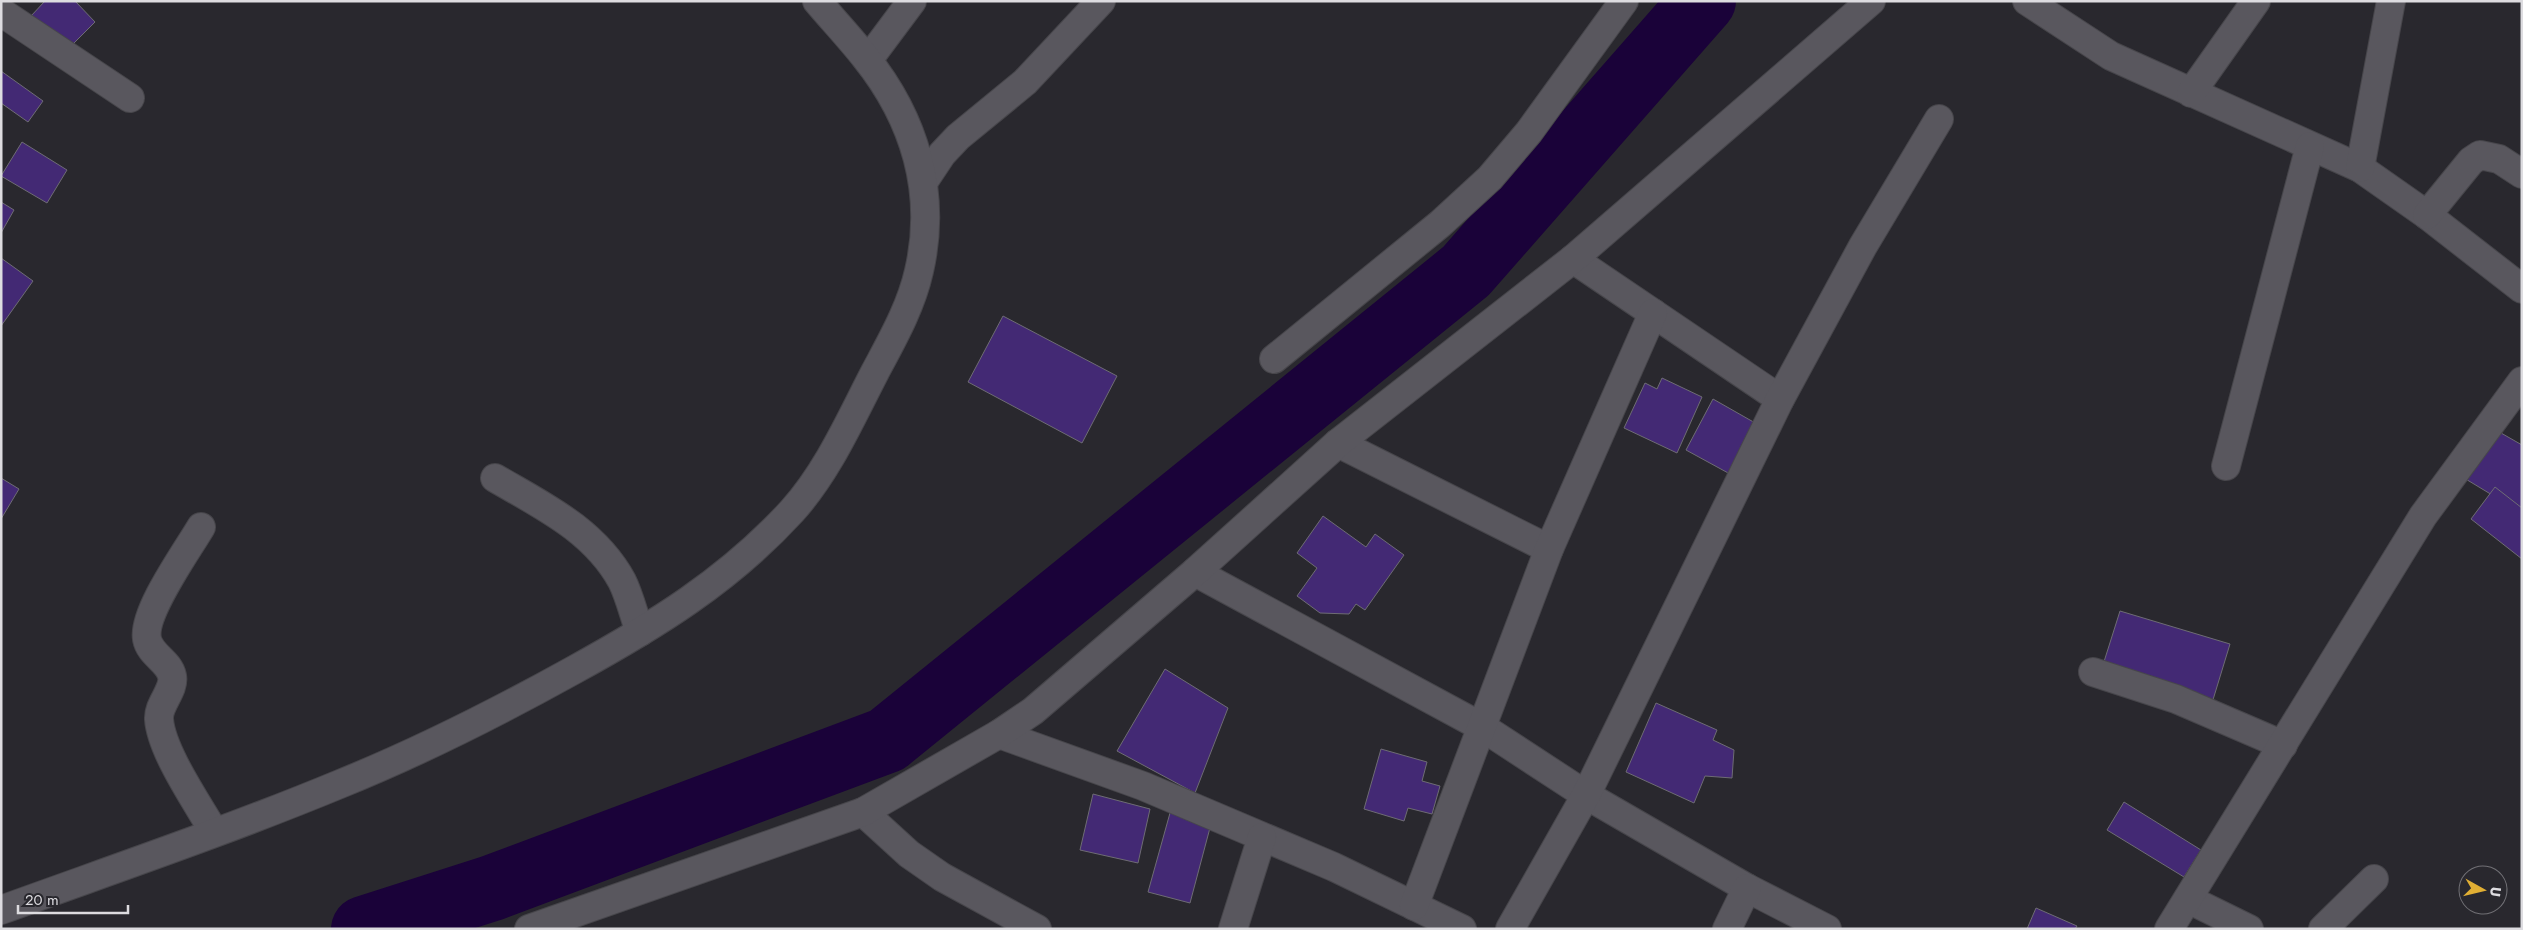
<svg xmlns="http://www.w3.org/2000/svg" width="2523" height="930" font-family="Jost,sans-serif">
<rect width="100%" height="100%" fill="#29282e"/>
<g fill="none" stroke-linecap="round" stroke-linejoin="round">
<!-- river -->
<polyline stroke="#1a0239" stroke-width="66" points="364,929 492,888 887,740 1466,271 1703,1"/>
</g>
<!-- building -->
<g fill="#432974" stroke="#6e6c74">
<polygon points="45,1 75,1 95,22 65,52 31,16"/>
<polygon points="1,71 43,101 28,122 1,103"/>
<polygon points="22,142 67,170 47,203 1,176"/>
<polygon points="1,202 14,210 1,233"/>
<polygon points="1,258 33,281 1,326"/>
<polygon points="1003,316 1117,376 1082,443 968,382"/>
<polygon points="1662,378 1702,397 1677,453 1624,428 1645,383 1657,389"/>
<polygon points="1713,399 1757,424 1730,474 1686,450"/>
<polygon points="2494,429 2522,445 2522,513 2464,478"/>
<polygon points="1,478 19,489 1,519"/>
<polygon points="2495,487 2522,508 2522,559 2471,519"/>
<polygon points="1323,516 1366,547 1375,534 1404,555 1365,610 1356,604 1349,614 1320,613 1297,596 1317,568 1297,553"/>
<polygon points="2120,611 2230,644 2212,703 2102,668"/>
<polygon points="1165,669 1228,708 1195,793 1117,751"/>
<polygon points="1656,703 1717,730 1713,740 1734,750 1732,778 1705,776 1694,803 1626,772"/>
<polygon points="1381,749 1427,762 1422,781 1440,786 1432,814 1408,808 1404,821 1364,809"/>
<polygon points="1093,794 1150,809 1138,863 1080,850"/>
<polygon points="2124,802 2201,850 2184,877 2107,830"/>
<polygon points="1170,813 1211,824 1190,903 1148,892"/>
<polygon points="2036,908 2077,926 2075,929 2027,929"/>
</g>
<g fill="none" stroke-linecap="round" stroke-linejoin="round">
<defs>
<g id="minor">
<polyline points="2027,1 2111,56 2360,168 2427,215 2522,289"/>
<polyline points="1,12 130,98"/>
<polyline points="868,60 912,1"/>
<polyline points="2191,93 2256,1"/>
<polyline points="2360,168 2391,1"/>
<polyline points="924,181 942,154 958,137 1025,82 1101,1"/>
<polyline points="2427,215 2471,161 2480,155 2499,159 2522,174"/>
<polyline points="1573,259 1780,399"/>
<polyline points="1274,359 1440,224 1490,178 1529,132 1624,1"/>
<polyline points="1338,443 1549,549"/>
<polyline points="2226,466 2310,146"/>
<path d="M495 478C543 506 594 530 622 581 630 597 634 616 640 632"/>
<path d="M201 527C187 551 142 613 147 639 150 655 169 661 172 676 175 690 158 704 159 719 161 751 198 804 214 832"/>
<polyline points="1195,572 1482,727 1586,795 1747,888 1827,929"/>
<polyline points="2093,672 2176,699 2283,745"/>
<polyline points="999,734 1143,786 1334,867 1462,929"/>
<polyline points="863,812 909,854 942,877 1037,929"/>
<polyline points="2188,899 2249,929"/>
<polyline points="1414,906 1549,549 1653,313"/>
<polyline points="529,929 863,812 999,734 1033,711 1195,572 1338,443 1573,259 1871,1"/>
<polyline points="1233,929 1262,837"/>
<polyline points="1510,929 1586,795 1780,399 1863,246 1939,119"/>
<polyline points="1727,929 1747,888"/>
<polyline points="2169,929 2423,516 2522,381"/>
<polyline points="2323,929 2374,879"/>
</g>
<path id="tertiary" d="M1 910C114 869 229 830 340 784 419 752 498 712 572 671 654 626 728 581 792 511 828 471 850 420 875 372 892 340 911 307 919 271 937 193 915 119 865 57 850 38 833 20 817 1"/>
</defs>
<!-- minor casing -->
<use href="#minor" stroke="#47464b" stroke-width="30"/>
<!-- tertiary casing -->
<use href="#tertiary" stroke="#47464b" stroke-width="30"/>
<!-- minor -->
<use href="#minor" stroke="#59575e" stroke-width="28"/>
<!-- tertiary -->
<use href="#tertiary" stroke="#59575e" stroke-width="28"/>
</g>
<!-- border -->
<rect width="2523" height="930" fill="none" stroke="#dddce0" stroke-width="5"/>
<!-- north arrow -->
<g transform="translate(2483 890) rotate(98)"><circle r="24" fill="#29282e" stroke="#717075"/>
<path d="M0-4L9 19L0 12L-9 19Z" fill="#e1af34"/>
<text y="-8" font-size="14" font-weight="bold" text-anchor="middle" fill="#dddce0">U</text>
</g>
<!-- scale -->
<path d="M18 905v8h110v-8" fill="none" stroke="#dddce0" stroke-width="2.5"/>
<text x="25" y="905" font-size="15" fill="#dddce0" stroke="#29282e" stroke-width="4" paint-order="stroke">20 m</text>
</svg>
